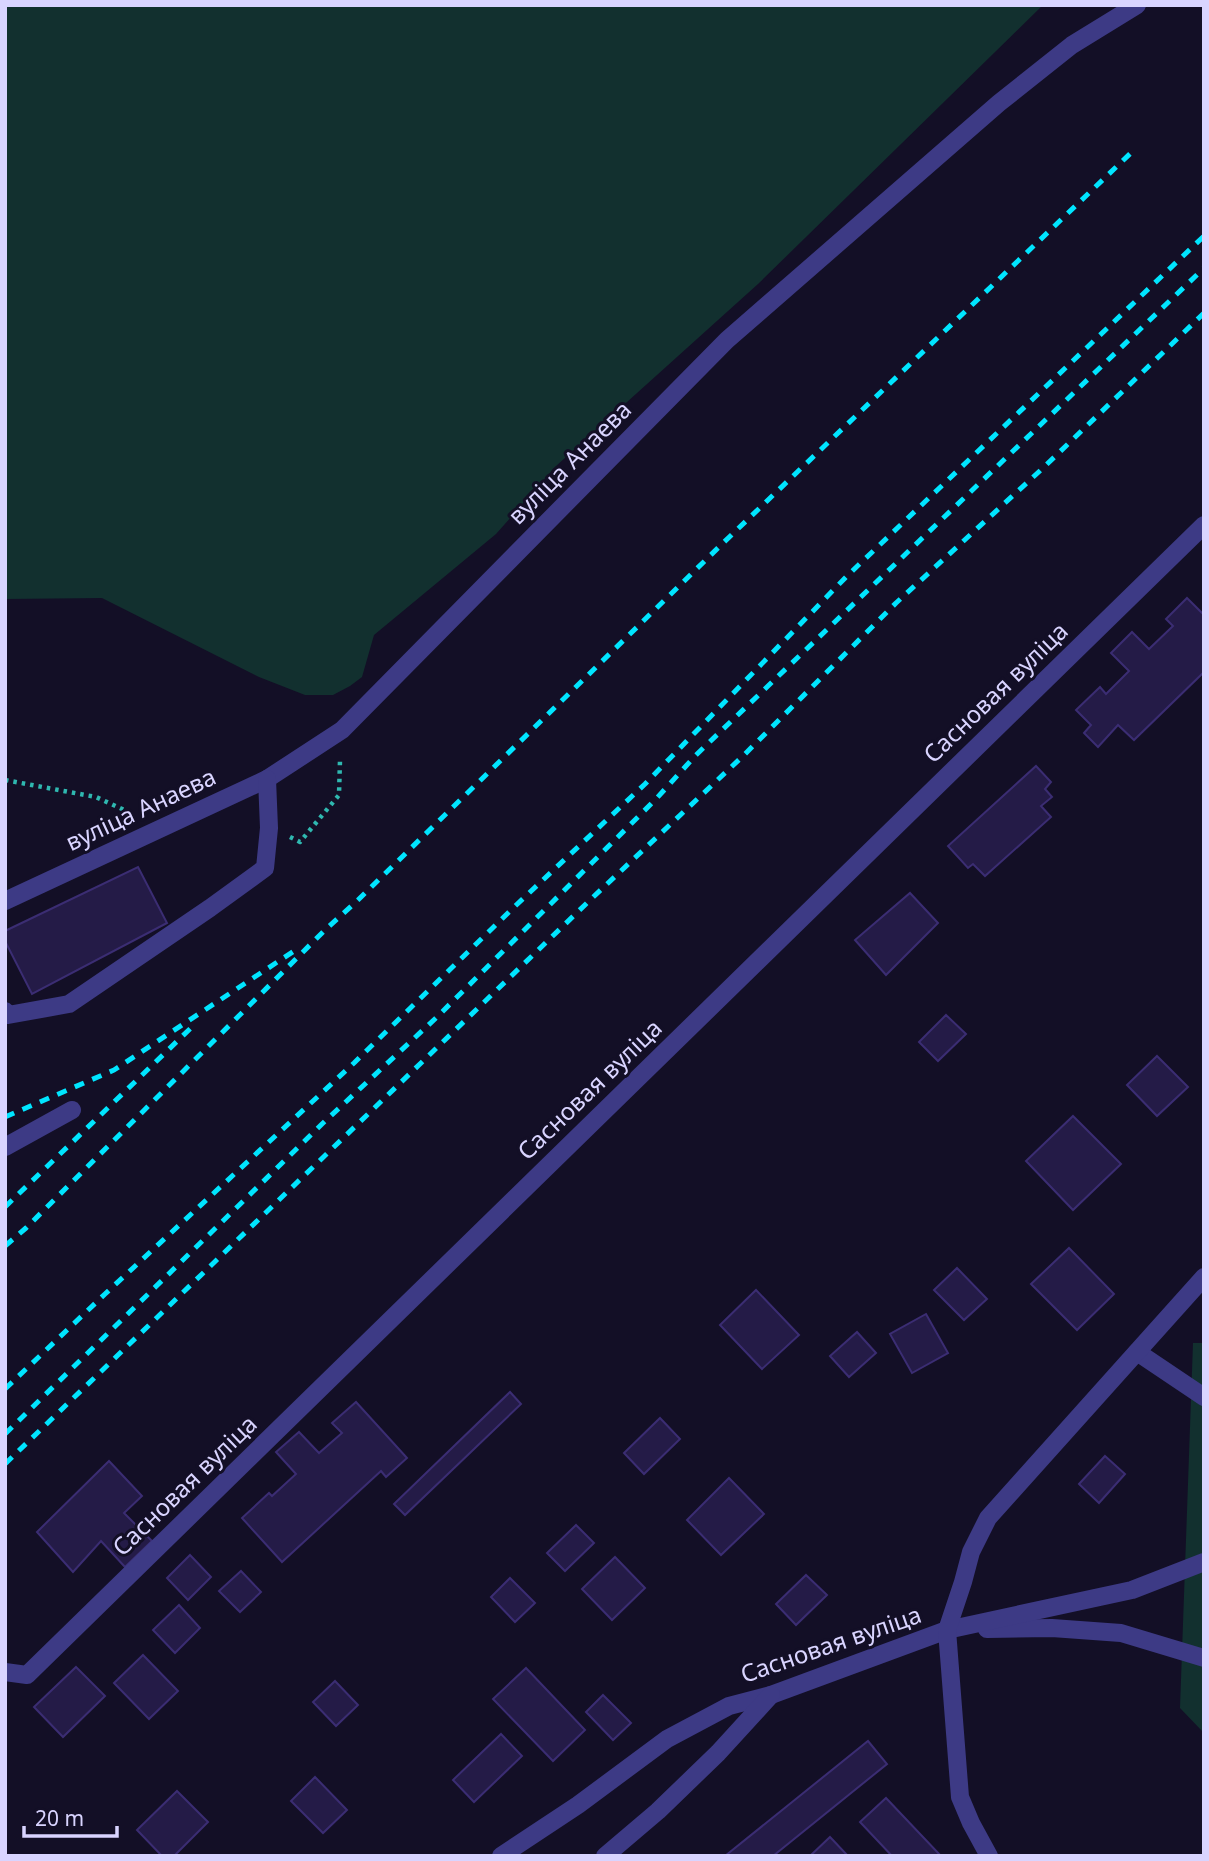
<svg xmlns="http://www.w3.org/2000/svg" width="1209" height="1861" font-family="'Noto Sans',sans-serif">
<rect width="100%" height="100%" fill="#130f26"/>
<!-- green -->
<g fill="#12302f">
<polygon points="5,5 1043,5 758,284 556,466 496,534 374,635 362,677 350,686 333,695 305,695 259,677 102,598 5,599"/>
<polygon points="1193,1343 1204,1343 1204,1733 1180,1708"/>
</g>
<!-- building -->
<g fill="#241b47" stroke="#3b2d73" stroke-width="2">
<polygon points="1187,598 1204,615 1204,672 1134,740 1118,725 1098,747 1084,733 1091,725 1076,710 1100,687 1106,694 1129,671 1111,653 1132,632 1149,649 1173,626 1166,619"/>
<polygon points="1036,766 1051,782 1045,789 1052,797 1041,806 1051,817 985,876 973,864 968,868 948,846"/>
<polygon points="138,867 167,923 32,994 5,941 5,931"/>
<polygon points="910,893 938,923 886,975 855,940"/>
<polygon points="946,1015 966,1034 938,1061 919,1042"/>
<polygon points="1157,1056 1188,1087 1157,1116 1127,1085"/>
<polygon points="1073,1116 1121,1164 1073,1210 1026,1161"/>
<polygon points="1069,1248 1114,1294 1077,1330 1031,1284"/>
<polygon points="957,1268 987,1299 964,1320 934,1290"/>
<polygon points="756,1290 799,1335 762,1369 720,1325"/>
<polygon points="926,1314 948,1353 912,1373 890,1334"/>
<polygon points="857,1332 876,1353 849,1377 830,1356"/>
<polygon points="510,1392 521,1404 405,1515 394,1504"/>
<polygon points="356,1402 407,1458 386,1477 381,1471 282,1562 242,1518 269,1493 272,1496 296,1474 276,1452 299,1432 319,1453 342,1433 332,1423"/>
<polygon points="660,1418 680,1439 644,1474 624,1453"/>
<polygon points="1105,1456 1125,1474 1099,1503 1079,1484"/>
<polygon points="109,1461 142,1496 124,1513 152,1541 125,1567 101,1541 73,1572 37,1532"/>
<polygon points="729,1478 764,1514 721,1555 687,1520"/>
<polygon points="576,1525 594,1543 565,1571 547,1553"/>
<polygon points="190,1555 211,1577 188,1600 167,1578"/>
<polygon points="615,1557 645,1588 612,1620 582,1589"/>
<polygon points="241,1571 261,1592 240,1612 219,1591"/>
<polygon points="806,1575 827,1595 796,1625 776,1604"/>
<polygon points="510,1578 535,1603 515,1622 491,1597"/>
<polygon points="179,1605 200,1628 175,1653 153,1630"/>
<polygon points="143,1655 178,1691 149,1719 114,1683"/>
<polygon points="76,1667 105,1696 63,1737 34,1707"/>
<polygon points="526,1668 585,1730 553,1761 493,1699"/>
<polygon points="335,1681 358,1705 336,1726 313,1702"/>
<polygon points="603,1695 631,1723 613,1740 586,1712"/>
<polygon points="501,1734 522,1756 474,1802 453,1780"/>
<polygon points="868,1741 887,1764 773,1856 725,1856"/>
<polygon points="315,1777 347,1810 323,1833 291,1801"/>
<polygon points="177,1791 208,1822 174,1856 162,1856 137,1830"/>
<polygon points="886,1798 941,1856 892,1856 860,1822"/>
<polygon points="830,1837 848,1856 810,1856"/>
</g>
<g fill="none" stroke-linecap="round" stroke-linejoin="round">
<!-- path -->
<g stroke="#2fb8b0" stroke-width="4.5" stroke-dasharray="3.5 5" stroke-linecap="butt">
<polyline points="5,780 96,797 135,815"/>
<polyline points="290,837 300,842 339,795 340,760"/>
</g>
<!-- minor -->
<g stroke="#3d3a85" stroke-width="18">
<polyline points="5,901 267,779 342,730 727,340 999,103 1072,45 1137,5"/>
<polyline points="5,1011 8,1015 69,1004 210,908 265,868 269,828 267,779"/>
<polyline points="5,1147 72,1110"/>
<polyline points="1137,1352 1204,1397"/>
<polyline points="987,1629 1052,1628 1121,1633 1204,1658"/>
<polyline points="5,1672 27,1675 1204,525"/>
<polyline points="501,1856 578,1805 667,1739 729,1706 771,1695 947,1630 1132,1590 1204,1562"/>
<polyline points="605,1856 658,1811 718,1753 771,1695"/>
<polyline points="989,1856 971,1823 960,1797 947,1630 963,1582 971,1552 988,1518 1204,1277"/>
</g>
<!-- rail -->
<g stroke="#00e5ff" stroke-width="5" stroke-dasharray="10 9" stroke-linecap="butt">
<polyline points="5,1117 114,1070 300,947"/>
<polyline points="5,1207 195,1024"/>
<polyline points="5,1246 26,1228 326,929 358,900 722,544 1135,149"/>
<polyline points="5,1389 105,1294 354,1063 512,909 645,784 847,576 1204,236"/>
<polyline points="5,1434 322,1124 437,1017 656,799 696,755 1204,268"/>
<polyline points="5,1464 589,901 743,756 896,603 1043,468 1204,313"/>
</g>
</g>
<g text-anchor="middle" stroke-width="6" stroke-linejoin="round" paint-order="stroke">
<!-- street labels -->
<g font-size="24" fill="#d9d4ff" stroke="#130f26">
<text transform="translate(570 463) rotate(-45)" y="8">вуліца Анаева</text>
<text transform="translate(996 693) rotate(-44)" y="8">Сасновая вуліца</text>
<text transform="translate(141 810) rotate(-25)" y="8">вуліца Анаева</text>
<text transform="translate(590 1090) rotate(-44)" y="8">Сасновая вуліца</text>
<text transform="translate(185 1486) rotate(-44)" y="8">Сасновая вуліца</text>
<text transform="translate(831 1645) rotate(-19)" y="8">Сасновая вуліца</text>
</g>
</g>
<!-- border -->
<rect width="1209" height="1861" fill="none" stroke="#d9d4ff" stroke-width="14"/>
<!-- scale -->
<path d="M24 1826v10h93v-10" fill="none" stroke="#d9d4ff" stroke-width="3.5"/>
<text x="35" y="1826" font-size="21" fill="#d9d4ff" stroke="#130f26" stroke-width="5" paint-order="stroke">20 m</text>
</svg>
